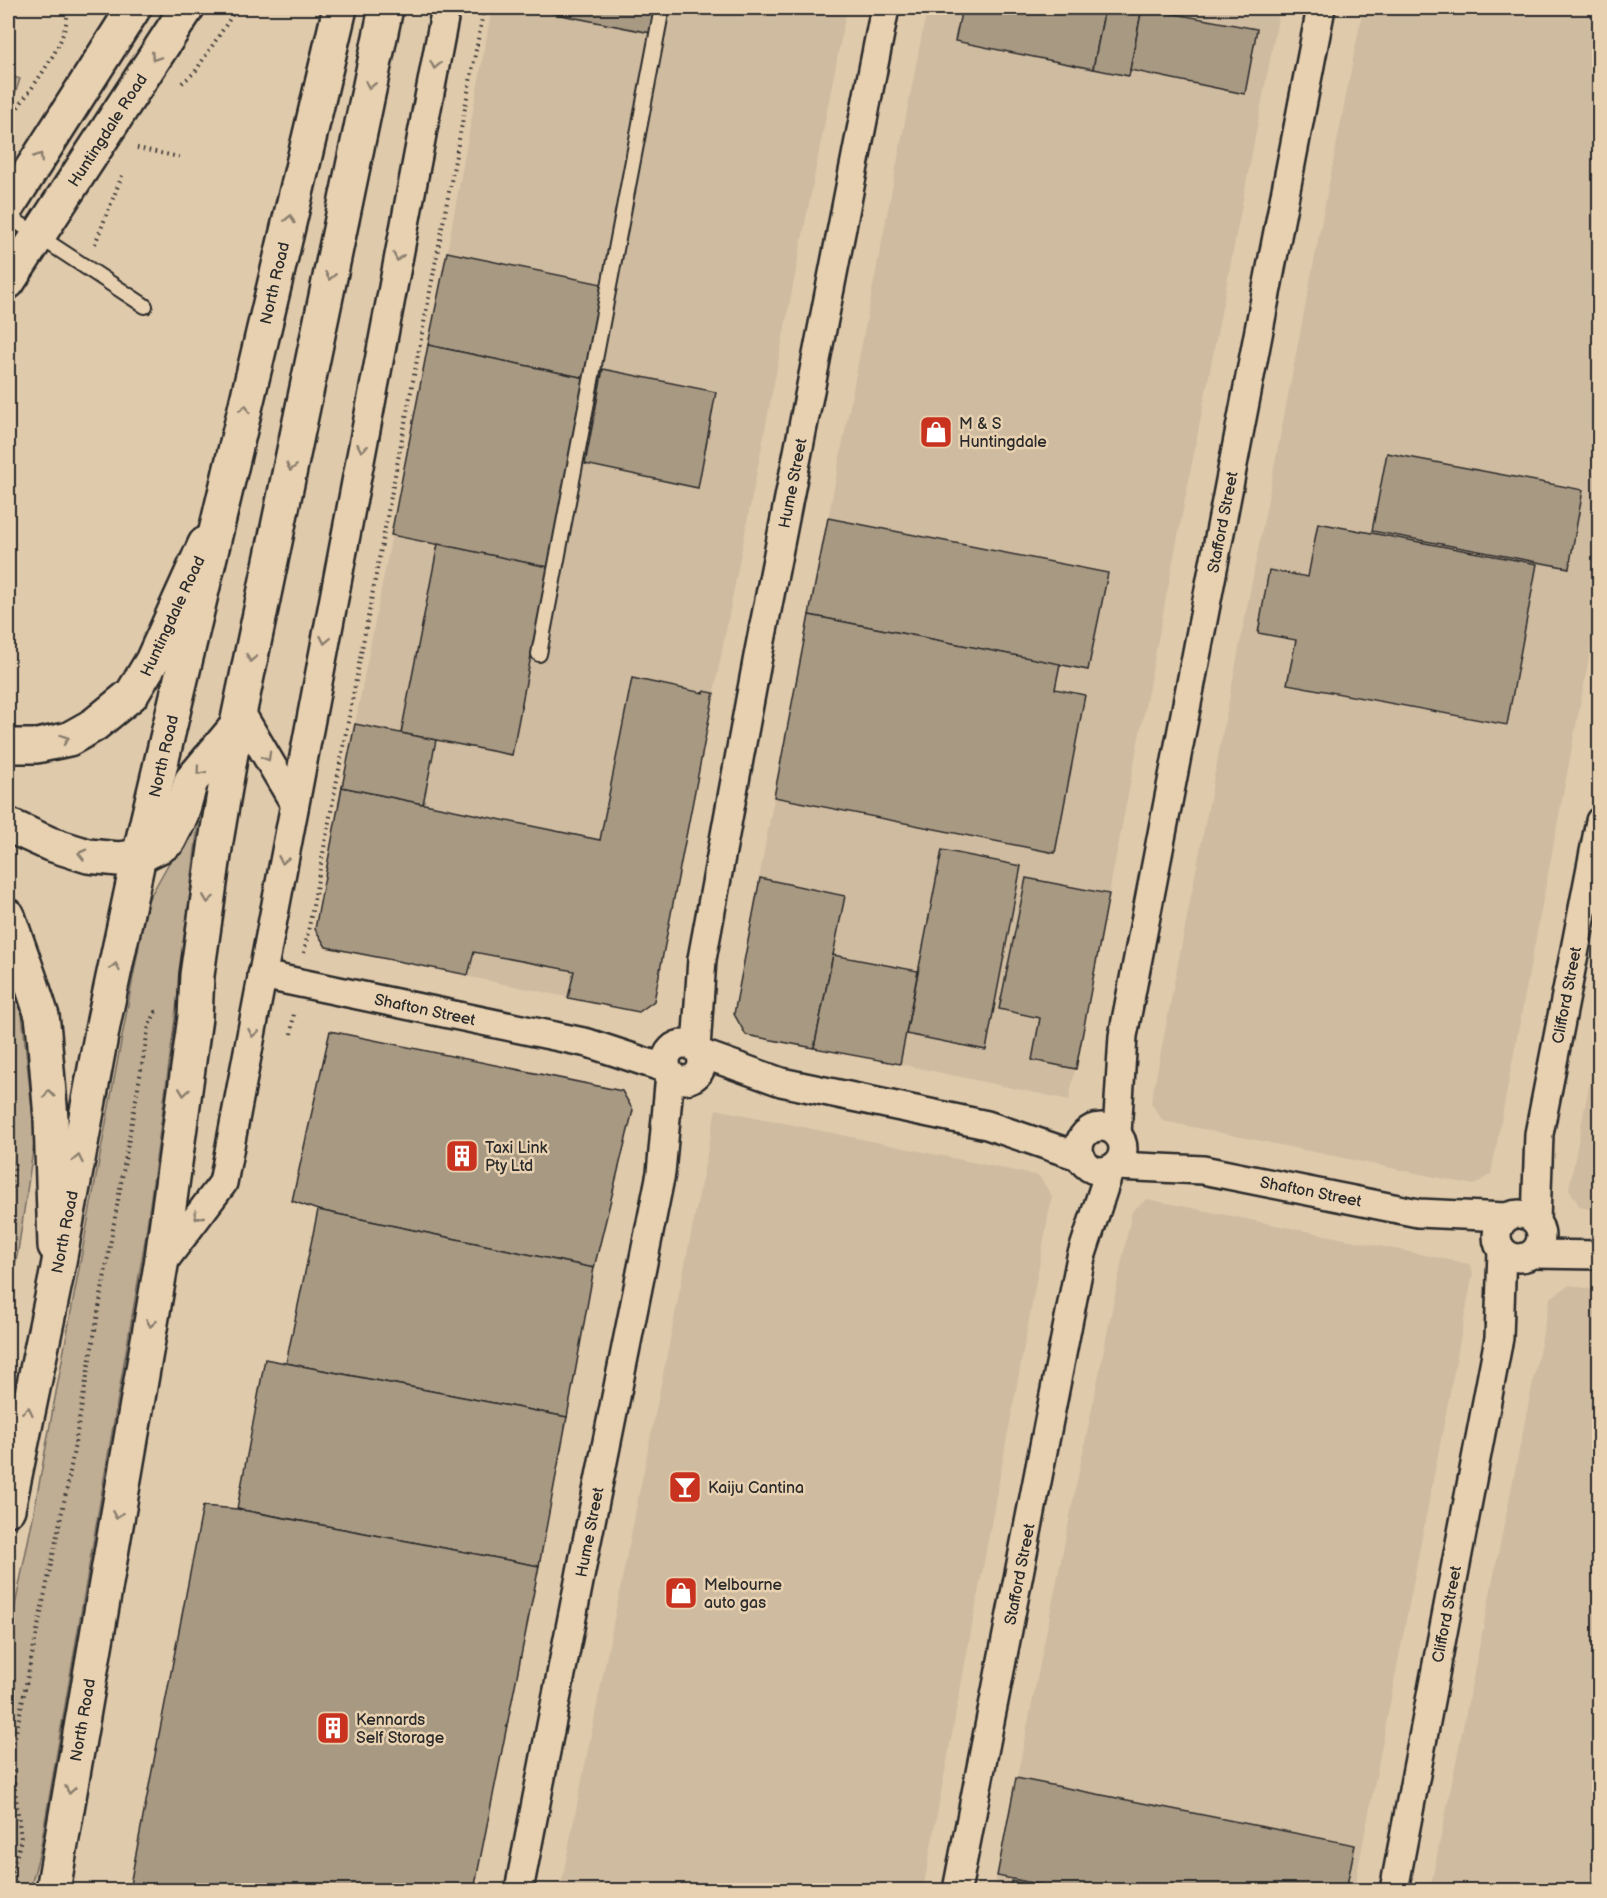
<svg xmlns="http://www.w3.org/2000/svg" width="1607" height="1898" font-family="'Balsamiq Sans',sans-serif">
<rect width="100%" height="100%" fill="#e0caac"/>
<filter id="ink" filterUnits="userSpaceOnUse"><feTurbulence type="fractalNoise" baseFrequency=".0167" numOctaves="2"/><feDisplacementMap in="SourceGraphic" scale="12" xChannelSelector="R" yChannelSelector="G"/><feConvolveMatrix kernelMatrix="1 2 1 2 8 2 1 2 1" color-interpolation-filters="sRGB"/></filter>
<g filter="url(#ink)">
<!-- built -->
<g fill="#cfbba0">
<polygon points="492,8 847,8 654,1001 639,1012 326,947 315,929 447,252"/>
<polygon points="927,8 1280,8 1069,1100 900,1064 746,1035 734,1014 774,797"/>
<polygon points="1363,8 1599,8 1599,605 1491,1174 1474,1185 1163,1121 1151,1103"/>
<polygon points="1599,1034 1599,1211 1580,1207 1569,1189"/>
<polygon points="716,1109 1039,1176 1052,1196 923,1890 560,1890"/>
<polygon points="1147,1199 1469,1264 1473,1273 1354,1890 994,1890 1132,1211"/>
<polygon points="1570,1285 1599,1291 1599,1890 1430,1890 1550,1298"/>
</g>
<!-- green -->
<g fill="#bfad94" stroke="#756c60" stroke-width="1.5">
<polygon points="8,75 20,79 13,100 8,109"/>
<polygon points="201,800 173,1035 145,1241 40,1851 30,1890 8,1890 8,1640 32,1522 147,902 184,836"/>
<polygon points="8,970 22,1014 35,1137 18,1251 8,1299 8,1190 10,1178 8,1163"/>
</g>
<!-- building -->
<g fill="#a89983" stroke="#2b2b2b" stroke-width="1.5">
<polygon points="526,8 656,8 651,33"/>
<polygon points="962,8 1105,8 1093,69 955,41"/>
<polygon points="1105,8 1142,8 1129,76 1093,69"/>
<polygon points="1142,8 1257,29 1245,94 1130,70"/>
<polygon points="447,252 602,284 585,378 428,345"/>
<polygon points="428,345 585,378 548,567 391,535"/>
<polygon points="603,369 716,392 698,488 585,464"/>
<polygon points="1387,453 1583,490 1569,568 1372,531"/>
<polygon points="828,518 1108,573 1088,670 809,615"/>
<polygon points="1318,523 1537,564 1507,725 1287,684 1296,640 1258,633 1269,570 1308,577"/>
<polygon points="438,544 548,567 512,755 401,733"/>
<polygon points="809,615 1060,664 1055,689 1085,695 1055,853 774,797"/>
<polygon points="632,678 703,693 704,691 714,693 654,1001 639,1012 568,998 574,971 474,952 468,975 326,947 315,929 342,787 600,840"/>
<polygon points="355,724 436,740 423,804 342,787"/>
<polygon points="942,850 1021,866 986,1050 906,1034"/>
<polygon points="760,878 845,896 814,1048 746,1035 734,1014"/>
<polygon points="1026,878 1109,894 1076,1069 1032,1060 1040,1018 999,1009"/>
<polygon points="833,955 918,971 900,1064 814,1048"/>
<polygon points="330,1031 622,1091 633,1110 594,1268 318,1210 292,1201"/>
<polygon points="318,1210 594,1268 567,1417 286,1363"/>
<polygon points="265,1359 567,1417 539,1566 237,1509"/>
<polygon points="203,1506 237,1509 539,1566 474,1890 129,1890"/>
<polygon points="1016,1778 1355,1845 1346,1890 1068,1890 997,1876"/>
<polygon points="1011,1881 1057,1890 1009,1890"/>
</g>
<g fill="none" stroke-linecap="round" stroke-linejoin="round">
<defs>
<g id="lane">
<polyline points="8,216 145,306"/>
<polyline points="539,654 662,8"/>
</g>
<g id="street">
<polyline points="240,711 294,803"/>
<polyline points="262,975 588,1043 667,1069"/>
<circle cx="684" cy="1062" r="18"/>
<polyline points="696,1048 702,959 759,651 885,8"/>
<polyline points="700,1053 781,1082 987,1125 1081,1157"/>
<circle cx="1101" cy="1149" r="22"/>
<polyline points="1117,1133 1123,1036 1321,8"/>
<polyline points="1116,1166 1203,1170 1418,1213 1506,1217"/>
<circle cx="1519" cy="1236" r="22"/>
<polyline points="1536,1220 1539,1134 1600,821"/>
<polyline points="1533,1254 1600,1255"/>
<polyline points="161,1265 223,1183 446,8"/>
<polyline points="519,1890 585,1551 661,1173 670,1074"/>
<polyline points="957,1890 1081,1257 1110,1169"/>
<polyline points="1394,1890 1499,1338 1502,1250"/>
</g>
<g id="primary">
<polyline points="8,206 134,8"/>
<polyline points="8,282 187,8"/>
<polyline points="8,746 37,746 69,739 94,725 132,694 152,661 205,544"/>
<polyline points="8,825 50,844 88,856 119,859 139,856 162,845 169,840 181,816 191,781 237,726"/>
<polyline points="8,916 31,982 42,1016 44,1033 51,1118 55,1246"/>
</g>
<g id="highway">
<polyline points="8,1509 56,1278 104,1020 139,856 340,8"/>
<polyline points="53,1890 161,1265 195,1017 197,975 216,841 231,753 386,8"/>
</g>
</defs>
<!-- lane casing -->
<use href="#lane" stroke="#2b2b2b" stroke-width="18"/>
<!-- street casing -->
<use href="#street" stroke="#2b2b2b" stroke-width="32"/>
<!-- primary casing -->
<use href="#primary" stroke="#2b2b2b" stroke-width="38"/>
<!-- highway casing -->
<use href="#highway" stroke="#2b2b2b" stroke-width="38"/>
<!-- path -->
<g stroke="#2b2b2b" stroke-width="4" stroke-dasharray="1.5 4.5" stroke-linecap="butt">
<polyline points="182,83 195,72 237,8"/>
<path d="M8 122C27 92 71 43 67 8"/>
<polyline points="137,148 179,157"/>
<polyline points="95,244 123,173"/>
<polyline points="304,953 484,8"/>
<polyline points="291,1034 294,1013"/>
<polyline points="8,1212 15,1163"/>
<polyline points="8,1890 21,1839 11,1756 68,1483 149,1025 156,1012 160,1013"/>
</g>
<!-- lane -->
<use href="#lane" stroke="#e8d1b1" stroke-width="14"/>
<!-- street -->
<use href="#street" stroke="#e8d1b1" stroke-width="27"/>
<!-- primary -->
<use href="#primary" stroke="#e8d1b1" stroke-width="33"/>
<!-- highway -->
<use href="#highway" stroke="#e8d1b1" stroke-width="33"/>
</g>
<!-- one-way arrows -->
<defs><path id="oneway-chevron" d="M-2-3.5L2.5 0L-2 3.5" fill="none" stroke-width="1.6" stroke-linecap="round" stroke-linejoin="round" transform="scale(1.5)"/></defs>
<g stroke="#8a7e6e">
<use href="#oneway-chevron" transform="translate(155 57) rotate(123)"/>
<use href="#oneway-chevron" transform="translate(435 65) rotate(101)"/>
<use href="#oneway-chevron" transform="translate(370 85) rotate(102)"/>
<use href="#oneway-chevron" transform="translate(39 157) rotate(-57)"/>
<use href="#oneway-chevron" transform="translate(290 219) rotate(-77)"/>
<use href="#oneway-chevron" transform="translate(398 257) rotate(101)"/>
<use href="#oneway-chevron" transform="translate(330 276) rotate(102)"/>
<use href="#oneway-chevron" transform="translate(245 409) rotate(-77)"/>
<use href="#oneway-chevron" transform="translate(362 448) rotate(101)"/>
<use href="#oneway-chevron" transform="translate(291 467) rotate(102)"/>
<use href="#oneway-chevron" transform="translate(325 640) rotate(101)"/>
<use href="#oneway-chevron" transform="translate(251 658) rotate(102)"/>
<use href="#oneway-chevron" transform="translate(65 739) rotate(-19)"/>
<use href="#oneway-chevron" transform="translate(267 757) rotate(60)"/>
<use href="#oneway-chevron" transform="translate(200 771) rotate(130)"/>
<use href="#oneway-chevron" transform="translate(82 854) rotate(-166)"/>
<use href="#oneway-chevron" transform="translate(283 860) rotate(101)"/>
<use href="#oneway-chevron" transform="translate(208 899) rotate(98)"/>
<use href="#oneway-chevron" transform="translate(115 967) rotate(-78)"/>
<use href="#oneway-chevron" transform="translate(253 1033) rotate(101)"/>
<use href="#oneway-chevron" transform="translate(184 1092) rotate(98)"/>
<use href="#oneway-chevron" transform="translate(49 1094) rotate(-95)"/>
<use href="#oneway-chevron" transform="translate(78 1159) rotate(-79)"/>
<use href="#oneway-chevron" transform="translate(198 1216) rotate(127)"/>
<use href="#oneway-chevron" transform="translate(151 1323) rotate(100)"/>
<use href="#oneway-chevron" transform="translate(28 1411) rotate(-78)"/>
<use href="#oneway-chevron" transform="translate(117 1515) rotate(100)"/>
<use href="#oneway-chevron" transform="translate(70 1790) rotate(100)"/>
</g>
</g>
<!-- icons -->
<defs>
<symbol id="shop-square" viewBox="-11 -11 22 22"><rect x="-9" y="-9" width="18" height="18" rx="4" fill="#c8321e" stroke="#e8d1b1"/><path d="M-5-2.5h2.3a2.7 3.5 0 0 1 5.4 0H5L5.5 6h-11ZM-1.5-2.5h3a1.5 2.3 0 0 0-3 0Z" fill="#fff"/></symbol>
<symbol id="building-square" viewBox="-11 -11 22 22"><rect x="-9" y="-9" width="18" height="18" rx="4" fill="#c8321e" stroke="#e8d1b1"/><path d="M-4-6H4V6H1V3H-1V6H-4ZM-2.5-4.3h1.7v1.8h-1.7ZM.8-4.3h1.7v1.8H.8ZM-2.5-1h1.7V.8h-1.7ZM.8-1h1.7V.8H.8Z" fill="#fff"/></symbol>
<symbol id="bar-square" viewBox="-11 -11 22 22"><rect x="-9" y="-9" width="18" height="18" rx="4" fill="#c8321e" stroke="#e8d1b1"/><path d="M-6-5H6L.8 .8V4.5H3.5V6h-7V4.5H-.8V.8Z" fill="#fff"/></symbol>
</defs>
<g fill-rule="evenodd">
<use href="#shop-square" x="917" y="413" width="38" height="38"/>
<use href="#building-square" x="443" y="1137" width="38" height="38"/>
<use href="#bar-square" x="666" y="1468" width="38" height="38"/>
<use href="#shop-square" x="662" y="1574" width="38" height="38"/>
<use href="#building-square" x="314" y="1709" width="38" height="38"/>
</g>
<g text-anchor="middle" stroke-width="5" stroke-linejoin="round" paint-order="stroke">
<!-- street labels -->
<g font-size="16" fill="#2b2b2b" stroke="#e8d1b1">
<text transform="translate(107 130) rotate(-57)" y="6">Huntingdale Road</text>
<text transform="translate(274 283) rotate(-77)" y="6">North Road</text>
<text transform="translate(792 483) rotate(-79)" y="6">Hume Street</text>
<text transform="translate(1222 522) rotate(-79)" y="6">Stafford Street</text>
<text transform="translate(172 616) rotate(-65)" y="6">Huntingdale Road</text>
<text transform="translate(163 756) rotate(-77)" y="6">North Road</text>
<text transform="translate(1566 995) rotate(-79)" y="6">Clifford Street</text>
<text transform="translate(425 1009) rotate(12)" y="6">Shafton Street</text>
<text transform="translate(1311 1191) rotate(11)" y="6">Shafton Street</text>
<text transform="translate(64 1232) rotate(-79)" y="6">North Road</text>
<text transform="translate(589 1532) rotate(-79)" y="6">Hume Street</text>
<text transform="translate(1019 1574) rotate(-79)" y="6">Stafford Street</text>
<text transform="translate(1446 1614) rotate(-79)" y="6">Clifford Street</text>
<text transform="translate(82 1720) rotate(-80)" y="6">North Road</text>
</g>
<!-- poi labels -->
<g font-size="16" fill="#2b2b2b" stroke="#e8d1b1" text-anchor="start">
<text x="959" y="429">M &amp; S<tspan x="959" dy="18">Huntingdale</tspan></text>
<text x="485" y="1153">Taxi Link<tspan x="485" dy="18">Pty Ltd</tspan></text>
<text x="708" y="1493">Kaiju Cantina</text>
<text x="704" y="1590">Melbourne<tspan x="704" dy="18">auto gas</tspan></text>
<text x="356" y="1725">Kennards<tspan x="356" dy="18">Self Storage</tspan></text>
</g>
</g>
<!-- margin -->
<rect width="1607" height="1898" fill="none" stroke="#e8d1b1" stroke-width="30"/>
<rect x="15" y="15" width="1577" height="1868" fill="none" stroke="#2b2b2b" stroke-width="2" filter="url(#ink)"/>
</svg>
